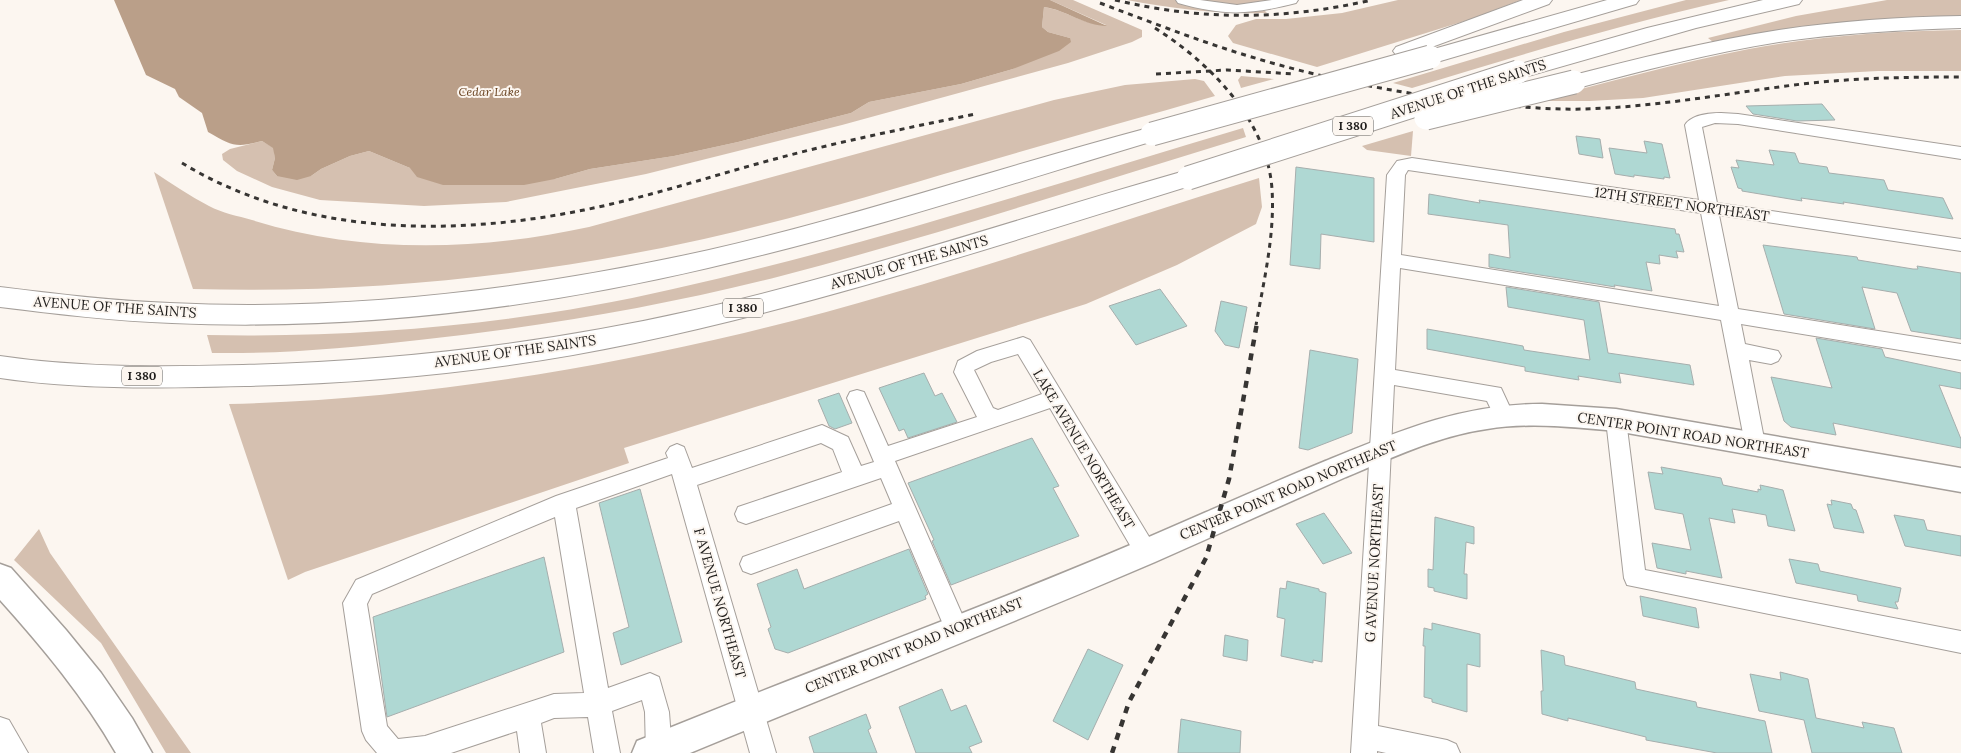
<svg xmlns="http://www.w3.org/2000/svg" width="1961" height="753" font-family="Lora,serif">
<rect width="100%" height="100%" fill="#fcf6f0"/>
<!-- green -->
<g fill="#d5c0b0">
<path d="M1050 0H1073L1142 30V37L1132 42 1068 63 842 125 646 174 506 202 424 206 320 200 272 187 237 171 223 160 222 154 230 149 262 141 274 148 275 158 272 170 277 176H311L321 169 350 156 369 151 410 168 555 179 590 169 674 156 738 142 851 113 869 102 961 84 1013 69 1070 38 1048 32 1042 27 1044 7C1065 10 1084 25 1106 25Z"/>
<path d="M1127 0H1270L1258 4 1267 13C1219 14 1174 9 1127 0Z"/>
<polygon points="1398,0 1521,0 1471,19 1317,67 1233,43 1228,36 1236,25 1256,19 1286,19 1342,13"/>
<path d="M1686 0H1729C1622 24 1517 56 1412 88L1393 83 1564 32Z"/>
<path d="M1887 0H1961V16C1877 20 1795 29 1713 42L1708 38 1796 16Z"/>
<path d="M1961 30V71H1878L1785 76 1643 98 1590 101H1534C1606 83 1677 63 1749 49 1819 36 1890 31 1961 30Z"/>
<polygon points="1241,76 1274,79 1241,88 1238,80"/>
<path d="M1195 79 1204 81 1215 96C1132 120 1050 143 968 167 880 193 793 219 704 239 537 276 364 294 193 289L154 172C172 184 190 196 209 206 222 213 238 216 252 220 360 254 479 251 589 227L1054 100 1125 85Z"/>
<path d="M1243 128 1246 137C1092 184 938 235 781 276 663 306 541 327 419 340 350 348 282 354 212 353L207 335C363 338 522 324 673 289 866 246 1054 184 1243 128Z"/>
<polygon points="1413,131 1411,156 1367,150 1362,146"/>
<path d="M1259 178 1262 207 1256 224 1177 265 1086 304 624 448 629 463 305 572 288 580 229 404C403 400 575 373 744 333 918 291 1089 231 1259 178Z"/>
<polygon points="39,529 50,553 191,753 166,753 101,643 14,560"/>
</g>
<!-- water -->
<path fill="#ba9f89" d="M114 0H1050L1107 26C1085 26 1066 10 1044 7L1042 27 1048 32 1070 38 1071 42 1059 51 1013 69 961 84 869 102 851 113 738 142 674 156 590 169 555 179 524 185H443L417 177 410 168 369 151 350 156 321 169 311 176 297 180 277 176 272 170 275 158 273 148 262 141C236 148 232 146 208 132L202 113 179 97 175 89 146 75Z"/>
<!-- building -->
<g fill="#afd8d3" stroke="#a6aead">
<polygon points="1822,104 1835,120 1797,121 1753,114 1746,106"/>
<polygon points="1576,136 1600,139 1603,158 1579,154"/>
<polygon points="1644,141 1662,144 1670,178 1664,177 1664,179 1634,175 1634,177 1615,174 1609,148 1647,153"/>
<polygon points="1769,150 1795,153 1799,163 1827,167 1829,173 1884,180 1888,190 1943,198 1953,219 1843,202 1844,204 1801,198 1802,201 1742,191 1742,189 1738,188 1731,167 1739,168 1736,160 1774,165"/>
<polygon points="1296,167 1374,178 1374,242 1321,234 1320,269 1290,265"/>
<polygon points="1429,194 1480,203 1479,200 1513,205 1675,229 1676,234 1679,234 1684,252 1676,251 1678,258 1659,255 1660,264 1646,262 1652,291 1614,285 1615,287 1597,284 1489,267 1489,254 1510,258 1508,225 1428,214"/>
<polygon points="1763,245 1857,257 1858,260 1913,269 1918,269 1917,266 1961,273 1961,339 1911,331 1897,293 1862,287 1875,329 1784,314"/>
<polygon points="1506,287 1599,302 1608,353 1690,365 1694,385 1619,373 1621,383 1578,376 1579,380 1525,371 1525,367 1427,349 1427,329 1490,340 1523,346 1524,350 1590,360 1584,320 1508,307"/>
<polygon points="1160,289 1187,326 1136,345 1109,306"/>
<polygon points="1221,301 1247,307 1239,348 1225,345 1215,331"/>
<polygon points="1816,338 1882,349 1885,357 1961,373 1961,389 1939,385 1961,439 1961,448 1833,423 1836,435 1791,427 1784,421 1771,377 1832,388"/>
<polygon points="1310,350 1358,359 1352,433 1308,450 1299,448"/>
<polygon points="924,373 935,396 942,393 957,422 908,438 904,429 899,431 879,388"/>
<polygon points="839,393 852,423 835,429 829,426 818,400"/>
<polygon points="1032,438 1059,486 1053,488 1079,536 951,585 932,541 934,540 908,483"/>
<polygon points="1661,467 1721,478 1723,485 1758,492 1758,489 1761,490 1760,485 1783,490 1795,531 1768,526 1766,515 1732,509 1735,523 1709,518 1722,578 1686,571 1686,574 1657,568 1652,543 1691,550 1683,514 1655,509 1648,472 1663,474"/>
<polygon points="640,489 682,642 621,665 613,633 629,627 599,503"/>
<polygon points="1831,500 1851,504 1853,509 1856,510 1864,533 1834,528 1827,504 1832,505"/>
<polygon points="1324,513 1352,553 1323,564 1296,524"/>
<polygon points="1894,515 1924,520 1927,530 1961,536 1961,556 1905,546"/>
<polygon points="1435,517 1474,527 1474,544 1466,542 1464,574 1467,574 1467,599 1434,591 1434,588 1428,587 1428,569 1433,570"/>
<polygon points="909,549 928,594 925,596 926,599 788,653 775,649 768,629 771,627 757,584 797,569 804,589"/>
<polygon points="544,557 564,652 387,717 373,617"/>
<polygon points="1789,559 1818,564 1820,571 1901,588 1898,602 1895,602 1898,609 1858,601 1857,595 1796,583"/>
<polygon points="1287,581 1319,589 1319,591 1326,593 1322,662 1313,660 1313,663 1281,656 1285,619 1277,617 1280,588 1286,589"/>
<polygon points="1640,596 1696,608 1699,628 1643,616"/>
<polygon points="1432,623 1480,634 1480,667 1467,664 1467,712 1432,702 1432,699 1424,697 1425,646 1423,646 1424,628 1432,630"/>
<polygon points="1225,635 1248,640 1247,661 1223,656"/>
<polygon points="1088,649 1123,665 1088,740 1053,721"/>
<polygon points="1541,650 1564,656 1565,665 1635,682 1636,689 1696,702 1697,707 1765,721 1772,753 1717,753 1646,740 1646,737 1568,718 1568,721 1542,714 1541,691 1543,691"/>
<polygon points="1780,672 1808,679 1816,718 1864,728 1862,722 1894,728 1902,753 1812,753 1804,720 1759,711 1750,674 1781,680"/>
<polygon points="942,689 951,711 966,705 982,742 969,747 972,753 916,753 899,707"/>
<polygon points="866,714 871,728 868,730 877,753 814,753 809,737"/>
<polygon points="1181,719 1241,731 1240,753 1178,753"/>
</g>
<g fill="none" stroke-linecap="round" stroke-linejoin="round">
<defs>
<g id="minor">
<path d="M1176 0H1200L1237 5 1272 0H1298L1296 3C1250 15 1224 16 1178 3Z"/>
<path d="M1721 113 1738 114 1961 147V159L1738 124 1715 123 1702 127 1717 203 1961 239V251L1719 215 1738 309 1961 344V360L1741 324 1745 344 1778 351 1781 356 1778 361 1771 364 1749 360 1765 444 1762 450 1755 453 1748 450 1745 444 1721 320 1400 268 1395 370 1501 388 1514 416 1511 422 1504 424 1497 422 1487 401 1394 385 1378 726 1447 740 1456 744 1460 753H1386L1377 751V753H1351L1387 175 1397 161 1412 158 1699 200 1685 125C1691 115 1709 113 1721 113ZM1408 170 1701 213 1719 306 1401 255 1405 175Z"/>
<path d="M1023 337 1030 340 1154 545 1157 552 1154 559 1146 562 1138 559 1050 408 895 461 968 628 964 636 956 639 948 636 899 521 751 574 743 571 740 564 743 557 892 504 881 478 746 524 738 521 735 514 738 507 842 472 833 449 821 443 697 485 776 753H750L672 474 576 508 608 688 650 673 659 677 669 712 672 753H646L645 712 642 700 612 711 620 753H594L588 717 554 718 541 723 546 753H520L517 731 451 753H377L366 740 362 731 343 603 356 580 556 496 668 458 666 453 670 447 677 444 684 447 692 468 822 425 848 437 861 466 874 462 847 398 850 392 857 390 864 392 888 446 977 417 954 372 958 361 977 351ZM1018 354 1042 394 998 410 993 408 974 370 991 362ZM555 517 584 693 554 694 425 736 398 739 387 726 367 604 372 594Z"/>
<polygon points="1616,412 1623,414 1626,420 1645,570 1961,631 1961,653 1627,585 1624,578 1606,420 1609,414"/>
<polygon points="0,717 9,720 28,753 0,753"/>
</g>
<g id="major">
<path d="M1542 404 1616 409 1961 468V492L1616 431C1573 427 1530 422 1487 429 1437 436 1392 458 1346 477 1282 505 1219 534 1155 562 1001 628 845 689 690 753H632L637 741C802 673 971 613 1135 543 1198 516 1260 488 1323 462 1397 432 1461 404 1542 404Z"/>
<path d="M0 564 11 568 66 630 101 673 132 718 152 753H116C84 697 43 648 0 600Z"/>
</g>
<g id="highway">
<polygon points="1523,0 1552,0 1549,4 1410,55 1403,57 1396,55 1393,51 1396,47"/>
<polygon points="1607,0 1639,0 1636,4 1437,62 1430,63 1423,62 1419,57 1423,52"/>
<polygon points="1763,0 1802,0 1799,4 1696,28 1518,79 1510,77 1507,72 1510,67 1647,28"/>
<path d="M1961 16V28C1900 30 1839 33 1779 42 1709 53 1642 71 1574 89L1566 87 1563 82 1566 77C1637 59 1707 41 1779 30 1839 21 1900 17 1961 16Z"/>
<path d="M1152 127 1160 129 1163 134 1160 139C1010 184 861 233 708 268 533 309 351 331 172 323 114 321 57 314 0 307V287C57 294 113 301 170 303 350 312 533 289 709 250 858 216 1004 166 1152 127Z"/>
<path d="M1188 170 1196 172 1200 178 1196 184C1011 241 826 303 635 343 507 370 376 383 245 386 163 388 81 390 0 378V356C81 368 162 367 243 365 393 361 543 344 690 311 859 273 1022 217 1188 170Z"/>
</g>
</defs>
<!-- minor casing -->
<use href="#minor" stroke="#a59f9a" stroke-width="2"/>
<!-- major casing -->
<use href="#major" stroke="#a59f9a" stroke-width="3"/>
<!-- highway casing -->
<use href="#highway" stroke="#a59f9a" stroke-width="2"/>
<!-- minor -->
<use href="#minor" fill="#fff" fill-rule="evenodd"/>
<!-- major -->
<use href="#major" fill="#fff" fill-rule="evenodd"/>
<!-- highway -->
<use href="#highway" fill="#fff" fill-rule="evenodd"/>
<!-- rail-far1 -->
<g stroke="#373533" stroke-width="3" stroke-dasharray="5 5" stroke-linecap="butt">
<path d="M1115 0C1204 21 1283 20 1372 0"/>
<path d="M1100 3C1148 21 1196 40 1245 55 1320 78 1396 93 1474 102 1510 106 1547 110 1584 109 1654 107 1724 94 1794 85 1849 78 1905 77 1961 77"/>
<path d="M1155 28C1210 63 1267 120 1272 189 1275 234 1264 280 1256 325"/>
<polyline points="1156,74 1227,70 1295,74"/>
<path d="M182 163C302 236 450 237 584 210 649 197 711 176 775 159 841 141 908 128 975 114"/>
</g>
<!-- rail -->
<polyline stroke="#373533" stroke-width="4.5" stroke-dasharray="7 7" stroke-linecap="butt" points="1112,753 1129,702 1206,558 1229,479 1257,323"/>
<defs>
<g id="highway-bridge">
<polyline points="1426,118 1574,82"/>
<polyline points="1152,134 1430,57"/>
<polyline points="1188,178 1518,72"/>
</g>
</defs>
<!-- highway-bridge casing -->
<use href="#highway-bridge" stroke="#a59f9a" stroke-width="25" stroke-linecap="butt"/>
<!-- highway-bridge -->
<use href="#highway-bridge" stroke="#fff" stroke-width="23"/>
</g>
<g text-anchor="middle" stroke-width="4" stroke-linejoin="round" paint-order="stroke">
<!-- far-water labels -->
<g font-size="12" font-style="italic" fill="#69421f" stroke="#fcf6f0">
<text x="489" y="96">Cedar Lake</text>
</g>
<!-- shield labels -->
<g fill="#fcf6f0" stroke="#615e5b" stroke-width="1">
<rect x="1333" y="116.5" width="40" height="19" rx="4"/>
<rect x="723" y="298.5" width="40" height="19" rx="4"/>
<rect x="122" y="366.5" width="40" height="19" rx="4"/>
</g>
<g font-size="12" font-weight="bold" fill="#1f1d1b">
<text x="1353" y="130">I 380</text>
<text x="743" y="312">I 380</text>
<text x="142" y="380">I 380</text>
</g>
<!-- street labels -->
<g font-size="14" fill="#1f1d1b" stroke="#fcf6f0">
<text transform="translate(1468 89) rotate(-18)" y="5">AVENUE OF THE SAINTS</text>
<text transform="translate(1682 204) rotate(8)" y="5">12TH STREET NORTHEAST</text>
<text transform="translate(909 262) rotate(-16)" y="5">AVENUE OF THE SAINTS</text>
<text transform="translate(115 307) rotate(4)" y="5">AVENUE OF THE SAINTS</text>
<text transform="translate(515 351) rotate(-8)" y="5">AVENUE OF THE SAINTS</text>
<text transform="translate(1693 435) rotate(9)" y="5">CENTER POINT ROAD NORTHEAST</text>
<text transform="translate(1084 449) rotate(59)" y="5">LAKE AVENUE NORTHEAST</text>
<text transform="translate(1288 490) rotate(-23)" y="5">CENTER POINT ROAD NORTHEAST</text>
<text transform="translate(1374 563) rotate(-87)" y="5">G AVENUE NORTHEAST</text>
<text transform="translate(720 603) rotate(74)" y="5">F AVENUE NORTHEAST</text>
<text transform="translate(914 645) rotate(-22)" y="5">CENTER POINT ROAD NORTHEAST</text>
</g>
</g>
</svg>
